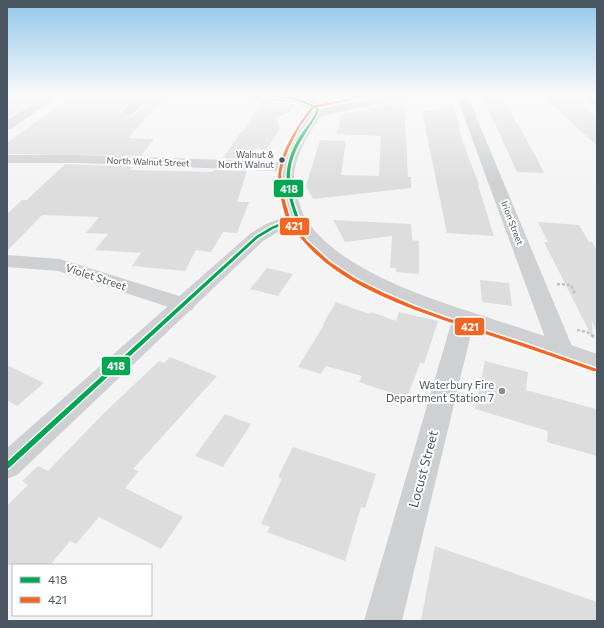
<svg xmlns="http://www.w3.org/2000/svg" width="604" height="628" font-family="Commissioner,sans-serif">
<rect width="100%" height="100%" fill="#f4f4f4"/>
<!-- education -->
<polygon fill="#e6e5e6" points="7,95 38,99 7,119"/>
<!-- building -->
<g fill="#ddddde">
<polygon points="73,95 139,95 123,108 121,113 124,116 133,116 154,96 174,96 156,106 128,138 154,139 141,156 7,154 7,143"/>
<polygon points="501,95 534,153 544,173 517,172 483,98"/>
<polygon points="542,95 570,95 597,118 597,146"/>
<polygon points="261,101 295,104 290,112 276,118 280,129 266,150 255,149 251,159 223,158 241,132 243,132"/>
<polygon points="404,102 408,177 411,177 411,188 313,199 306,186 320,140 346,141 341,175 379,176 381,136 336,134 340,124 341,115"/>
<polygon points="452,105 460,126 458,126 462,138 461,137 479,185 478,185 494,236 447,233 422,112"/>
<polygon points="65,164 133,167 130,170 212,172 214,170 247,171 237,202 249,202 237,233 223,232 211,252 196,250 185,271 132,266 141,253 95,250 108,234 86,233 99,217 42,215 7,251 7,214 22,200 27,200"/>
<polygon points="333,220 411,224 412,240 419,241 419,274 396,272 396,268 390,268 392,236 345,242"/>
<polygon points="538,222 579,225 589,242 592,242 597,251 597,333 592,321 593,339 544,242 548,242"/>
<polygon points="267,268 293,274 278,296 250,289"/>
<polygon points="480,280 509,283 512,306 482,302"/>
<polygon points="336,302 369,314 371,312 396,321 399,312 438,321 424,364 420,363 407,398 359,382 362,376 326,366 321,374 298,367 324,325 323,324"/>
<polygon points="170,357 217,376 133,469 139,471 125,488 183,517 161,549 99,517 76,544 70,541 50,565 7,565 7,506 28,485 22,481 38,466 48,471 102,415 159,361 164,363"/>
<polygon points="485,361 528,372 526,390 596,409 597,456 547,442 548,431 475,409"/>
<polygon points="7,365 44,383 17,406 7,400"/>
<polygon points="225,414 251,424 223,467 195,456"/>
<polygon points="293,447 376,474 365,508 361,507 345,561 267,532 270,527 261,524 282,478 278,477"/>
<polygon points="435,546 597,602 597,621 421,621"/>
</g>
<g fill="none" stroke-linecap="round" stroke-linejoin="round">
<!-- path-far2 -->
<polyline stroke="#bcc7c4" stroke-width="1.5" stroke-dasharray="1.5 1" stroke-linecap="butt" points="7,100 18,98"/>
<!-- path-far1 -->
<g stroke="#bcc7c4" stroke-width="2.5" stroke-dasharray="3 2" stroke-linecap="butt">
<polyline points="557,284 571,285 575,294"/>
<polyline points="577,330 587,332 593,336"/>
</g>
<!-- path -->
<polyline stroke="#bcc7c4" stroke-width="3" stroke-dasharray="3.5 2.5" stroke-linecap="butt" points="591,335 597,338"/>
<!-- street -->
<g fill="#ced0d2" fill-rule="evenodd">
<polygon points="46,95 59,95 11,129 7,130 7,120"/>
<polygon points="141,95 153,95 132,115 124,115 122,112 124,109"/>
<polygon points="456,95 467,95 574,351 570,357 562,359 554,357 550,351"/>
<polygon points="584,95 595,95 597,96 597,105 593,104"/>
<polygon points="7,255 60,259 192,300 195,305 192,310 184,312 58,271 7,267"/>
<polygon points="464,310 472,312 475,317 402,621 364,621 453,317 456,312"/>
</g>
<!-- secondary -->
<path fill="#ced0d4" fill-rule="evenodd" d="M224 95C243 94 314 90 322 108L393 95H414L413 97 409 98 321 116C308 136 293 157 294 182 294 188 297 194 298 200 300 204 301 210 303 214 337 275 448 304 511 325 540 334 568 344 597 354V372L434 315 399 301 364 285 333 266 306 243 294 225 278 232 263 241 17 475 7 479V448L251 233 266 224 287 216 278 184 280 171 79 163H7V155H79L282 162 289 146 311 113 310 109 294 102 230 98Z"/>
<defs>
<path id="bus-1" d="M229 95C259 95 294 91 319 109 316 119 309 127 304 136 285 165 287 187 299 218L273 229 258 238 9 468 7 469V462L256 236 271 227 295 217C284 186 282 165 300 136 306 127 313 120 317 109 289 93 261 97 230 96Z"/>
<path id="bus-2" d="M370 95H374L314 108 300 126 289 148 284 161 281 174 283 194 290 218 307 241 330 262 356 279 384 293 414 306 444 317 526 344 597 369V371H593C556 358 519 345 482 333 418 311 338 289 296 232 293 227 288 222 286 217 284 213 283 207 282 203 274 177 279 159 292 136 298 126 304 116 312 106Z"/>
</defs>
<!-- bus-1 casing -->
<use href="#bus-1" stroke="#fff" stroke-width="3"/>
<!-- bus-2 casing -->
<use href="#bus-2" stroke="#fff" stroke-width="3"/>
<!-- bus-1 -->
<use href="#bus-1" fill="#00a651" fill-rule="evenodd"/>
<!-- bus-2 -->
<use href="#bus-2" fill="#f26522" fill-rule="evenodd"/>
</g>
<!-- sky -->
<linearGradient id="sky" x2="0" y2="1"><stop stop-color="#91c6eb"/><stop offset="0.52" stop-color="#fafafa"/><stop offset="1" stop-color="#fafafa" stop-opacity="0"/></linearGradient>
<rect width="604" height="183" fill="url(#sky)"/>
<!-- markers -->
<circle fill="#4a5661" stroke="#fff" stroke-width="1.5" cx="282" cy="160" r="3.5"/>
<circle fill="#868d94" stroke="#fff" stroke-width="1.5" cx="502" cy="391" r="4"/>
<g text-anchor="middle" stroke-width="4" stroke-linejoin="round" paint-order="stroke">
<!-- far-bus labels -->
<g font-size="9" fill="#4a5661" stroke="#fff" text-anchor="end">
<text x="274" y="158">Walnut &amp;<tspan x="274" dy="10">North Walnut</tspan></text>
</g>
<!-- far-street labels -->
<g font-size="9" fill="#4a5661" stroke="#fff">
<text transform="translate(148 162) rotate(2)" y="3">North Walnut Street</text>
<text transform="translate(512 223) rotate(69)" y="3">Irion Street</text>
</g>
<!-- street labels -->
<g font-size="11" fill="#4a5661" stroke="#fff">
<text transform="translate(96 277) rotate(18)" y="4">Violet Street</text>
</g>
<!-- poi labels -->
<g font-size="11" fill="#4a5661" stroke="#fff" text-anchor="end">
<text x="494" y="389">Waterbury Fire<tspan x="494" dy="13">Department Station 7</tspan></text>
</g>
<!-- near-street labels -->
<g font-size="13" fill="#4a5661" stroke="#fff">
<text transform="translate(423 469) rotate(-75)" y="5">Locust Street</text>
</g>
</g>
<g stroke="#fff" stroke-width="1.5">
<rect x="273" y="179" width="31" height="19" rx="4" fill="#00a651"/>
<rect x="279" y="217" width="31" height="19" rx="4" fill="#f26522"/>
<rect x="454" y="317" width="31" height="19" rx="4" fill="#f26522"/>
<rect x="101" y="356" width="30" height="20" rx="4" fill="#00a651"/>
</g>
<g font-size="11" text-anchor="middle" font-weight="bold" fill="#fff">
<text x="289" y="193">418</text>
<text x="294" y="230">421</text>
<text x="470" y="331">421</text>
<text x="116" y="370">418</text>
</g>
<!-- border -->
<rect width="604" height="628" fill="none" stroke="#4a5661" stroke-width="16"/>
<!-- legend -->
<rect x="12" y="564" width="140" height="52" fill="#ffffff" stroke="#b7bbc0"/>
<rect x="20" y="577" width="20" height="6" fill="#00a651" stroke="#b7bbc0"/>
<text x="48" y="584" font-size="12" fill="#4a5661">418</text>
<rect x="20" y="597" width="20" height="6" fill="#f26522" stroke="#b7bbc0"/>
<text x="48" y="604" font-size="12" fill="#4a5661">421</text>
</svg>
